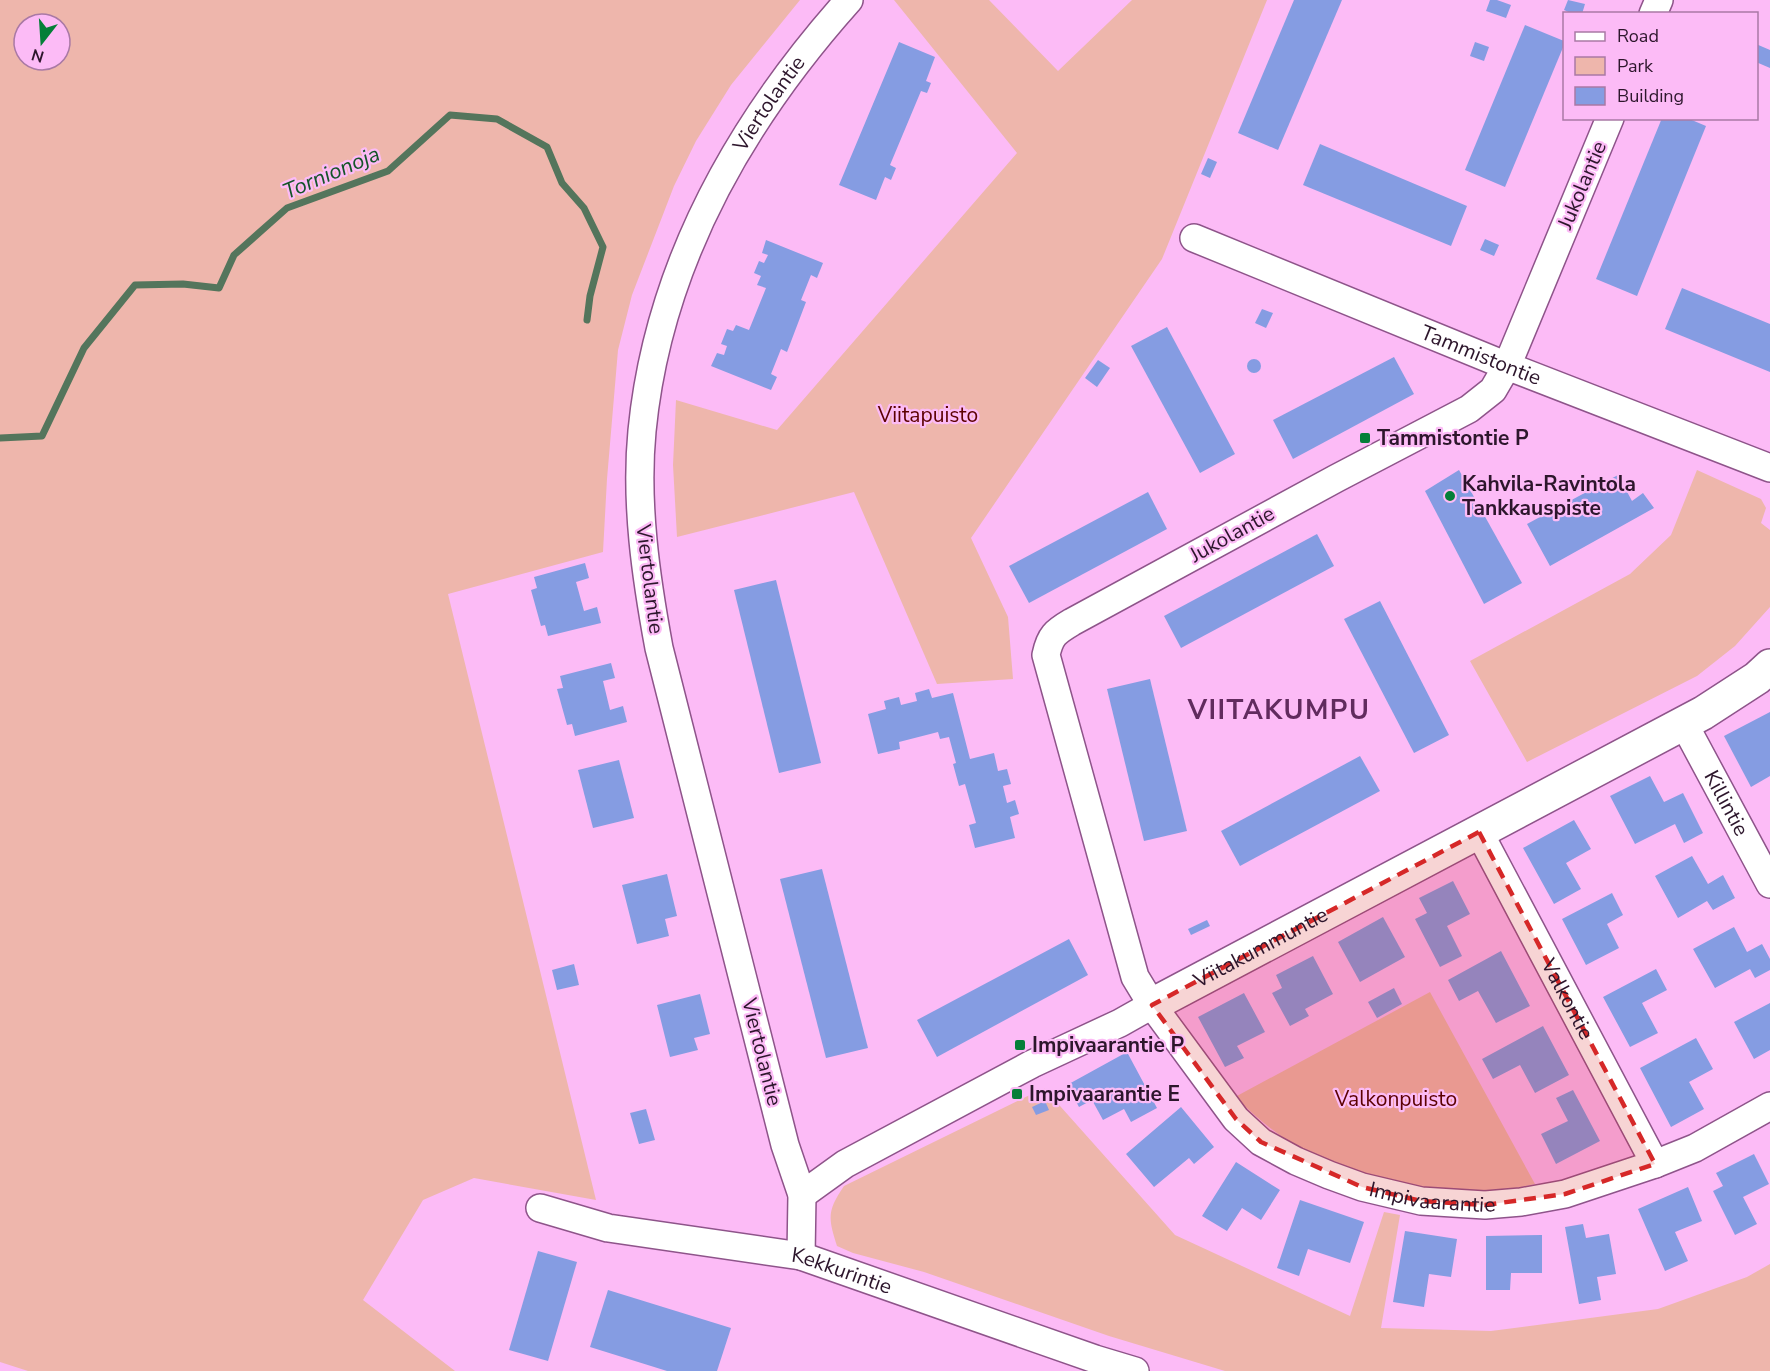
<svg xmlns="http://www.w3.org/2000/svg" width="1770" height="1371" font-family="'Nunito Sans',sans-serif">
<rect width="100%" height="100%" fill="#fcbbf6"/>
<!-- green -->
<g fill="#eeb6ac" fill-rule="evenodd">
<path d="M0 0H800L731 85 696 141 674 186 632 295 618 350 607 479 603 552 448 594 596 1200 474 1178 423 1200 363 1300 455 1371H28L0 1362ZM24 24H60V60H24Z"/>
<polygon points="894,0 989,0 1058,71 1132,0 1267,0 1162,259 971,538 1008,617 1013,679 937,684 854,492 677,537 673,465 676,400 777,430 1017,153"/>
<polygon points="1697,470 1761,499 1766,508 1761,523 1770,530 1770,607 1735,646 1697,676 1527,762 1470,661 1630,574 1671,535"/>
<path d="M1430 992 1535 1184C1518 1188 1502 1192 1485 1193 1435 1194 1339 1172 1296 1146 1273 1132 1254 1115 1235 1097Z"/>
<path d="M1044 1088 1175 1235 1350 1316 1384 1212 1400 1215 1381 1328 1491 1331 1658 1309 1747 1277 1770 1264V1371H1225L1109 1336 924 1272 853 1253 837 1246C828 1218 827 1211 844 1186Z"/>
</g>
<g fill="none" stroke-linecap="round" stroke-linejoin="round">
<!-- stream -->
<polyline stroke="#54755c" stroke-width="7" points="0,438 42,436 84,348 135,285 183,284 219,288 234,255 287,208 388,171 450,115 497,119 547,147 562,183 584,208 603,247 590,296 587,320"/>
</g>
<!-- building -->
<g fill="#859ce2">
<polygon points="1294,0 1342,0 1278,150 1238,133"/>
<polygon points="1490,0 1497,0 1511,5 1506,18 1486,11"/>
<polygon points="1568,0 1585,4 1582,14 1573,14 1564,10"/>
<polygon points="1525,25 1564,41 1564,45 1505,187 1465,170"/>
<polygon points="899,42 935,57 926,81 931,83 927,93 921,91 890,165 896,168 891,180 885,177 876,200 839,185"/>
<polygon points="1475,42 1489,47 1484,61 1470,56"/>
<polygon points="1756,44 1770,50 1770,68 1756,62"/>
<polygon points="1662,118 1687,118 1706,126 1637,296 1596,279"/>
<polygon points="1320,144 1467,206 1451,246 1303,185"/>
<polygon points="1208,158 1217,162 1210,178 1201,174"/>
<polygon points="1485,239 1499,245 1494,256 1480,250"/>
<polygon points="766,240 823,263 817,278 811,275 801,300 806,302 787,352 781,349 771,374 777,377 771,390 711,366 717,353 724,355 727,346 721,344 727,329 733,331 736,325 749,330 766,288 757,285 761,276 754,273 759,261 764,263 768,255 762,253"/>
<polygon points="1682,288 1770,324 1770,372 1665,329"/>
<polygon points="1262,309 1273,313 1266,328 1255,323"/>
<polygon points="1167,327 1235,454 1200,473 1131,346"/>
<polygon points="1394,357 1414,394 1293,459 1273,420"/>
<circle cx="1254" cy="366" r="7"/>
<polygon points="1098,360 1110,368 1097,387 1085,378"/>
<polygon points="1459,470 1522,583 1484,604 1425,491"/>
<polygon points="1618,475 1632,501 1643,493 1654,508 1550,566 1527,524"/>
<polygon points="1148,492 1167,529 1029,603 1009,566"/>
<polygon points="1317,534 1334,566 1181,648 1164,616"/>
<polygon points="585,563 589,578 576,582 584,611 597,607 601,623 548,636 545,625 541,626 531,590 537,588 534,577"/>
<polygon points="776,580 821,763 779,773 734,590"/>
<polygon points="1380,601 1449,735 1414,753 1344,619"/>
<polygon points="611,663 615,678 603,681 610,710 623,706 627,722 575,736 572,724 567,725 557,689 563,688 560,676"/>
<polygon points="1150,679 1187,831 1144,841 1107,689"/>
<polygon points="929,689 932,698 953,693 970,759 994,753 998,771 1007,769 1011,784 1003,786 1007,803 1015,800 1019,814 1010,817 1015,838 975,848 969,825 976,823 965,784 959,786 953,764 956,763 949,737 940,739 938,732 899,742 900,749 878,754 868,714 886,709 884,701 899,697 901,705 917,701 915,693"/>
<polygon points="1770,712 1770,776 1751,787 1724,736"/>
<polygon points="1360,756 1380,791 1240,866 1221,831"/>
<polygon points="619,760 634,818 593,828 578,770"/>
<polygon points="1650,776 1664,802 1683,793 1703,833 1684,843 1675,824 1635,844 1610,796"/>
<polygon points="1574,820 1591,849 1566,863 1581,889 1554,904 1523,848"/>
<polygon points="1692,856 1708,884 1723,875 1735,898 1713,910 1707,901 1678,918 1655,876"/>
<polygon points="822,869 868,1048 826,1058 780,879"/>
<polygon points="667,874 677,916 665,919 669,936 637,944 622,885"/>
<polygon points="1453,881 1470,914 1447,926 1462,956 1440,967 1415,919 1427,913 1419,898"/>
<polygon points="1612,893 1623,915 1607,924 1619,948 1586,965 1562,919"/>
<polygon points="1383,917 1405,957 1360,982 1338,942"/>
<polygon points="1207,920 1210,926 1191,935 1188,929"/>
<polygon points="1734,927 1747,952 1762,944 1770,959 1770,970 1755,978 1750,969 1715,988 1693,949"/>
<polygon points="1069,939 1088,975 937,1057 917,1020"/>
<polygon points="1501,951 1530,1006 1496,1023 1478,991 1459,1001 1448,980"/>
<polygon points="1313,956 1333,994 1305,1009 1309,1016 1290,1026 1272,993 1282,988 1276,975"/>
<polygon points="574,964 579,985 557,990 552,970"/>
<polygon points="1656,969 1667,990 1642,1003 1658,1033 1630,1047 1603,997"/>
<polygon points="1394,988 1402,1004 1377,1018 1368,1002"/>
<polygon points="1244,993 1265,1032 1237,1046 1244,1058 1225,1067 1198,1017"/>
<polygon points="700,994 710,1034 694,1038 698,1050 670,1057 657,1005"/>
<polygon points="1770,1003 1770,1050 1754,1059 1734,1022"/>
<polygon points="1543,1026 1569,1075 1535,1093 1520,1065 1493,1079 1482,1059"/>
<polygon points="1696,1038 1713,1069 1689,1082 1704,1109 1671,1127 1640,1068"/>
<polygon points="1127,1052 1157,1108 1131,1122 1124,1109 1103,1120 1092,1100 1079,1107 1067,1085"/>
<polygon points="1573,1090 1600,1141 1556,1164 1541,1134 1568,1121 1556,1098"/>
<polygon points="1045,1101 1049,1110 1036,1115 1032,1107"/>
<polygon points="1181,1107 1214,1147 1194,1164 1189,1158 1154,1187 1126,1154"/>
<polygon points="646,1109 655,1140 639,1144 630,1113"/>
<polygon points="1754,1154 1769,1184 1743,1197 1757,1224 1735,1235 1713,1191 1723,1186 1716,1173"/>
<polygon points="1236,1162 1280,1190 1261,1220 1242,1208 1227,1231 1202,1216"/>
<polygon points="1688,1187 1702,1221 1675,1232 1688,1261 1665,1271 1638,1209"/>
<polygon points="1300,1200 1364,1222 1350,1263 1308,1249 1299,1276 1277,1268"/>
<polygon points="1583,1224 1586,1238 1609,1234 1616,1274 1597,1277 1601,1300 1579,1304 1565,1227"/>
<polygon points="1405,1231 1457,1239 1451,1277 1429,1274 1424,1307 1393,1302"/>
<polygon points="1542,1235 1542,1273 1511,1273 1510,1290 1486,1290 1486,1236"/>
<polygon points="538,1251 577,1262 548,1361 509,1350"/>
<polygon points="608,1290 731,1328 717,1371 667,1371 590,1347"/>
</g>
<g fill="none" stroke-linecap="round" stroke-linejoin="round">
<defs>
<g id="street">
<polyline points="1653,14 1659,0"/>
<path id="s1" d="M1610 118 1507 366 1493 390 1469 409 1337 478 1072 622C1055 632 1050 636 1046 655L1135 977 1152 1005 1236 1119 1261 1142 1296 1161 1329 1175 1362 1187 1421 1201 1485 1205 1521 1202 1565 1194 1655 1164 1695 1148 1770 1106"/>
<path id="s2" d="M1194 238 1507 366 1770 468"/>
<path id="s3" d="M1683 722 1770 884"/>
<path id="s4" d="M1479 832 1655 1164"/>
<polyline points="802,1195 845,1164 1032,1064 1120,1023 1152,1005"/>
<path id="s5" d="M540 1208 608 1228 801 1256 1095 1359 1135 1371"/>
<path id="s6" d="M801 1256 802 1195 785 1145 659 648C646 578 635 503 642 431 658 267 740 122 849 0"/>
</g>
<g id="secondary">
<path id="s7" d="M1152 1005 1703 713 1757 678 1770 666"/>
</g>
</defs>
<!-- street casing -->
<use href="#street" stroke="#8e548a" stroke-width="30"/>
<!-- secondary casing -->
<use href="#secondary" stroke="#8e548a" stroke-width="36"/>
<!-- street -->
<use href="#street" stroke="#fff" stroke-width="27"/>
<!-- secondary -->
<use href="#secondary" stroke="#fff" stroke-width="33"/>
</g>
<!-- marked area -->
<path fill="#d62828" fill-opacity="0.2" stroke="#d62828" stroke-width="4.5" stroke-dasharray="12 8" stroke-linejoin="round" d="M1479 832 1655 1164 1565 1194 1485 1205 1421 1201 1362 1187 1261 1142 1236 1119 1152 1005Z"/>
<!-- markers -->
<g fill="#047f38" stroke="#fcbbf6" stroke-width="2">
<rect x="1359" y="432" width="12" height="12" rx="3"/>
<circle cx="1450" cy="496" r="6"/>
<rect x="1014" y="1039" width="12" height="12" rx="3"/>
<rect x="1011" y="1088" width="12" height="12" rx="3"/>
</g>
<g text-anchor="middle" stroke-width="4.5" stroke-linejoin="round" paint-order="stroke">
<!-- street labels -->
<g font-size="21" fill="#2d162c" stroke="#fcbbf6">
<text dy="7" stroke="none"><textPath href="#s6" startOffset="1200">Viertolantie</textPath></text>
<text transform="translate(1582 185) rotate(-67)" y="7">Jukolantie</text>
<text dy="7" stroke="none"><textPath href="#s2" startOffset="310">Tammistontie</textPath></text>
<text transform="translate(1232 534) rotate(-29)" y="7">Jukolantie</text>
<text transform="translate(650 579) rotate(83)" y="7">Viertolantie</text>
<text dy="7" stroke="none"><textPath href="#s3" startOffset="92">Killintie</textPath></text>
<text dy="7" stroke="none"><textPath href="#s7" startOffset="123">Viitakummuntie</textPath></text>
<text dy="7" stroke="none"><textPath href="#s4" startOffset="189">Valkontie</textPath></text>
<text transform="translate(762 1052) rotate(76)" y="7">Viertolantie</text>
<text dy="7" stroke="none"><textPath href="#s1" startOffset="1546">Impivaarantie</textPath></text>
<text dy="7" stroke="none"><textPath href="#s5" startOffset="309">Kekkurintie</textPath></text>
</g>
<!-- park labels -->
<g font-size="21" fill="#5b0100" stroke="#fcbbf6">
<text x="928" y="422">Viitapuisto</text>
<text x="1396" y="1106">Valkonpuisto</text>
</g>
<!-- poi labels -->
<g font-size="21" font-weight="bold" fill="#2d162c" stroke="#fcbbf6" text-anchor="start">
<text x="1377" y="445">Tammistontie P</text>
<text x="1462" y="491">Kahvila-Ravintola<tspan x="1462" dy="24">Tankkauspiste</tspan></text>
<text x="1032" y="1052">Impivaarantie P</text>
<text x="1029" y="1101">Impivaarantie E</text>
</g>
<!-- water labels -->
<g font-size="22" font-style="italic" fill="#155529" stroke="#fcbbf6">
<text transform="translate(331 172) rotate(-23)" y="8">Tornionoja</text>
</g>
<!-- district labels -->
<g font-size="27" font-weight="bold" letter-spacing="1.5" fill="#612b5e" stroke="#fcbbf6">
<text x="1279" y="719">VIITAKUMPU</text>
</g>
</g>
<!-- legend -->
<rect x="1563" y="12" width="195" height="108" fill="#fcbbf6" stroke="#a979a5" stroke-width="1.5"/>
<rect x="1575" y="32" width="30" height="9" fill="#ffffff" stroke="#a979a5" stroke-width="1.5"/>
<text x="1617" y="42" font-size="18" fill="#2d162c">Road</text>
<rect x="1575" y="57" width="30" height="18" fill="#eeb6ac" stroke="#a979a5" stroke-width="1.5"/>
<text x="1617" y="72" font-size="18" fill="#2d162c">Park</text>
<rect x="1575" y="87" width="30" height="18" fill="#859ce2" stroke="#a979a5" stroke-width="1.5"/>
<text x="1617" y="102" font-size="18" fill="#2d162c">Building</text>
<!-- north arrow -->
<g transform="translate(42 42) rotate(197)"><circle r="28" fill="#fcbbf6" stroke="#a979a5" stroke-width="1.5"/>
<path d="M0-4.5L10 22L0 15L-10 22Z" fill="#047f38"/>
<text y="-9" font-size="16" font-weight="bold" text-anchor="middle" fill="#2d162c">N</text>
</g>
</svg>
